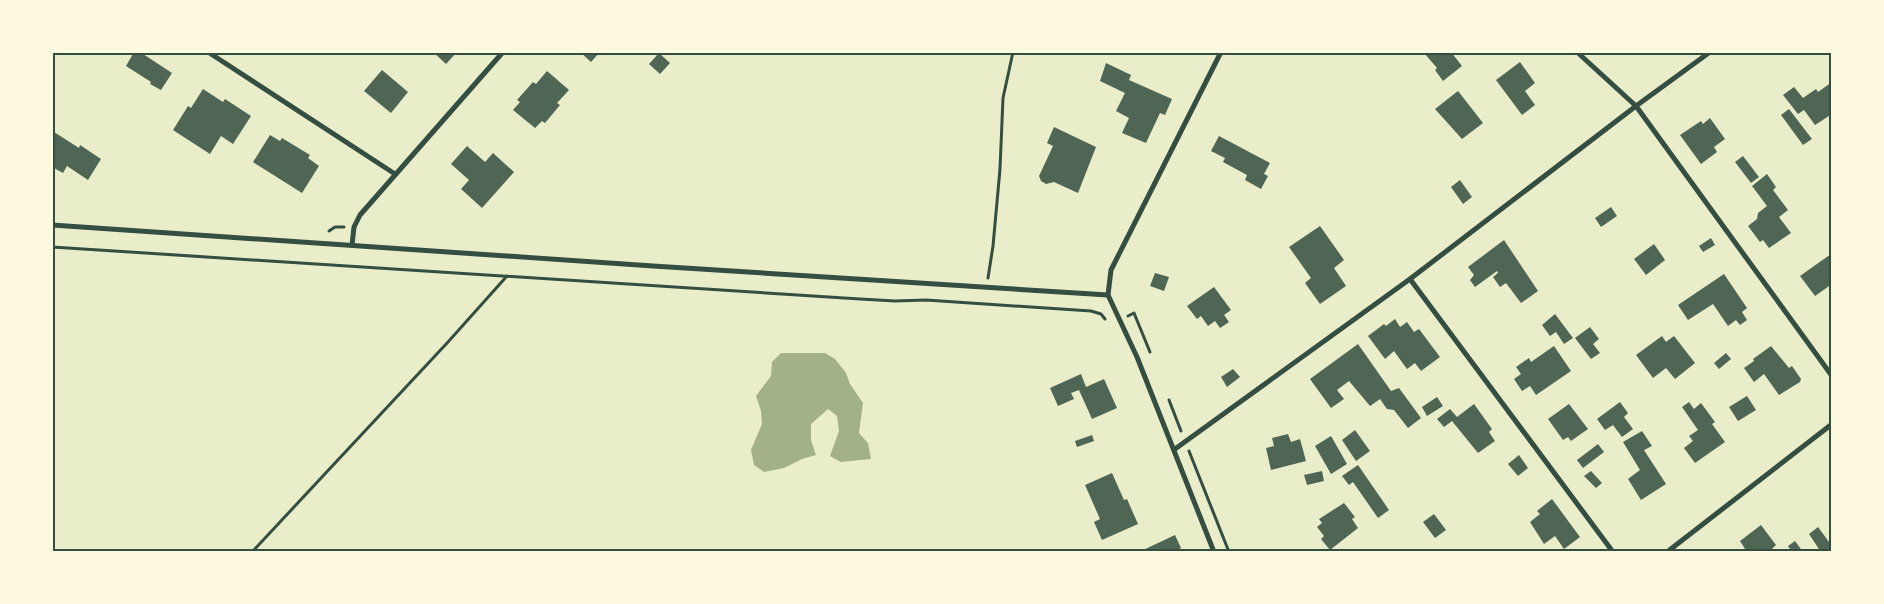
<svg xmlns="http://www.w3.org/2000/svg" width="1884" height="604" font-family="'Roboto Condensed',sans-serif">
<rect width="100%" height="100%" fill="#e9edc9"/>
<!-- water -->
<polygon fill="#a3b18a" points="781,353 825,353 835,359 846,373 850,384 863,403 859,433 868,443 871,459 841,462 830,456 839,431 837,416 828,409 811,424 811,440 816,455 802,459 784,468 764,472 754,465 751,450 762,424 761,411 756,396 771,376 772,362"/>
<!-- building -->
<g fill="#4f6655">
<polygon points="134,52 140,52 172,73 161,90 150,84 151,82 126,66"/>
<polygon points="433,52 457,52 446,64"/>
<polygon points="580,52 600,52 591,62"/>
<polygon points="1427,52 1451,52 1462,66 1443,81 1435,70 1437,68 1425,54"/>
<polygon points="659,53 670,63 660,74 649,64"/>
<polygon points="1520,62 1535,83 1525,91 1535,105 1522,115 1496,80"/>
<polygon points="1106,63 1131,75 1129,80 1172,99 1165,115 1160,113 1146,143 1122,133 1129,118 1116,111 1125,93 1100,81"/>
<polygon points="382,70 408,92 391,113 364,91"/>
<polygon points="547,71 569,90 557,103 560,105 545,123 542,121 535,128 513,110 520,102 517,100 533,82 536,84"/>
<polygon points="1832,82 1832,114 1815,125 1804,110 1798,114 1783,95 1794,87 1803,98 1816,89 1818,92"/>
<polygon points="203,89 223,102 225,99 251,116 233,144 221,136 210,154 173,130 188,106 191,108"/>
<polygon points="1458,91 1483,123 1462,139 1435,109"/>
<polygon points="1789,109 1812,139 1803,145 1781,115"/>
<polygon points="1710,118 1725,139 1714,147 1717,152 1701,164 1680,135 1701,121 1703,124"/>
<polygon points="1054,127 1096,147 1078,193 1054,182 1046,184 1041,181 1039,176 1053,146 1047,143"/>
<polygon points="54,132 79,148 80,145 101,159 88,180 67,166 63,173 52,167 52,135"/>
<polygon points="270,135 280,141 282,138 310,155 308,158 319,166 302,193 253,162"/>
<polygon points="1219,136 1270,163 1264,174 1268,176 1261,189 1245,180 1247,175 1223,162 1225,158 1211,151"/>
<polygon points="467,146 485,162 493,153 514,172 482,208 461,189 469,180 451,164"/>
<polygon points="1743,156 1759,177 1751,183 1735,162"/>
<polygon points="1767,174 1776,187 1773,190 1788,210 1779,217 1791,233 1769,248 1763,240 1760,242 1748,226 1757,219 1758,213 1767,206 1752,186"/>
<polygon points="1460,180 1472,197 1463,204 1451,187"/>
<polygon points="1611,207 1617,216 1601,227 1595,218"/>
<polygon points="1320,226 1344,260 1334,268 1346,286 1320,304 1305,283 1311,278 1289,247"/>
<polygon points="1711,238 1715,245 1703,252 1699,246"/>
<polygon points="1504,240 1538,291 1521,303 1506,283 1500,287 1493,277 1498,273 1497,271 1475,287 1470,280 1474,275 1468,267"/>
<polygon points="1654,244 1665,260 1646,275 1634,259"/>
<polygon points="1831,254 1832,284 1815,296 1800,276"/>
<polygon points="1155,273 1169,277 1164,291 1150,286"/>
<polygon points="1724,274 1747,308 1742,312 1747,320 1740,325 1736,320 1728,326 1713,304 1688,320 1678,305"/>
<polygon points="1214,287 1231,310 1224,315 1229,322 1220,328 1215,321 1208,326 1201,316 1197,319 1187,306"/>
<polygon points="1555,314 1573,338 1564,344 1556,332 1550,336 1542,325"/>
<polygon points="1395,319 1400,327 1407,322 1414,332 1419,329 1440,357 1421,371 1415,363 1407,369 1394,351 1385,359 1368,336 1384,324 1386,326"/>
<polygon points="1590,327 1599,339 1593,344 1600,353 1591,359 1575,338"/>
<polygon points="1662,336 1666,342 1674,336 1695,363 1675,379 1666,368 1653,378 1636,355"/>
<polygon points="1358,344 1391,391 1399,388 1421,418 1408,428 1394,410 1387,409 1380,399 1370,406 1349,381 1337,390 1344,399 1331,408 1310,379"/>
<polygon points="1554,346 1571,371 1536,395 1530,386 1522,391 1514,379 1521,374 1516,367 1529,358 1531,362"/>
<polygon points="1771,346 1789,368 1792,366 1801,379 1800,382 1779,395 1764,374 1754,382 1744,368 1754,361 1753,359"/>
<polygon points="1726,353 1731,359 1719,369 1714,363"/>
<polygon points="1233,369 1240,377 1227,387 1221,377"/>
<polygon points="1081,374 1086,387 1104,379 1117,408 1092,419 1079,390 1071,393 1074,399 1058,406 1050,388"/>
<polygon points="1747,396 1756,410 1738,421 1729,407"/>
<polygon points="1437,397 1443,406 1427,416 1422,407"/>
<polygon points="1620,402 1628,413 1624,417 1633,429 1622,437 1613,425 1605,430 1597,419"/>
<polygon points="1689,402 1694,409 1701,403 1715,422 1712,424 1725,442 1695,463 1684,448 1693,441 1689,436 1698,430 1682,407"/>
<polygon points="1474,404 1492,429 1489,432 1495,441 1478,453 1452,421 1444,427 1437,419 1450,409 1457,417"/>
<polygon points="1569,404 1588,429 1571,441 1568,437 1563,440 1548,419"/>
<polygon points="1355,430 1370,451 1356,461 1342,440"/>
<polygon points="1642,431 1652,446 1644,450 1666,484 1641,500 1628,479 1640,470 1623,442"/>
<polygon points="1288,434 1291,442 1300,439 1306,461 1271,470 1266,448 1274,446 1272,438"/>
<polygon points="1092,435 1094,441 1077,447 1075,441"/>
<polygon points="1331,436 1347,464 1331,474 1315,446"/>
<polygon points="1598,444 1604,452 1583,468 1577,460"/>
<polygon points="1519,455 1528,468 1518,476 1508,464"/>
<polygon points="1358,465 1389,510 1378,518 1353,482 1349,485 1342,476"/>
<polygon points="1322,471 1324,481 1307,485 1304,475"/>
<polygon points="1591,471 1602,483 1596,488 1584,476"/>
<polygon points="1112,473 1124,500 1127,499 1138,524 1102,540 1094,522 1100,519 1085,485"/>
<polygon points="1552,499 1580,537 1564,549 1555,536 1544,544 1530,522 1540,514 1537,511"/>
<polygon points="1344,503 1355,517 1352,519 1358,528 1330,550 1321,539 1324,536 1317,527 1322,523 1319,519"/>
<polygon points="1434,514 1446,530 1435,538 1423,522"/>
<polygon points="1761,525 1776,545 1769,552 1747,552 1740,541"/>
<polygon points="1818,527 1832,546 1826,552 1821,552 1809,534"/>
<polygon points="1175,535 1181,548 1174,552 1139,552"/>
<polygon points="1795,541 1803,552 1792,552 1788,546"/>
</g>
<g fill="none" stroke-linecap="round" stroke-linejoin="round">
<!-- path -->
<g stroke="#344e41" stroke-width="3">
<polyline points="329,231 335,227 344,227"/>
<polyline points="52,247 860,299 895,301 926,300 1091,311 1101,314 1105,319"/>
<polyline points="988,278 993,246 1000,169 1003,98 1013,52"/>
<polyline points="1128,316 1134,313 1150,352"/>
<polyline points="1169,400 1181,431"/>
<polyline points="1189,451 1229,552"/>
<polyline points="252,552 448,342 507,276"/>
</g>
<!-- minor -->
<g stroke="#344e41" stroke-width="5">
<polyline points="208,52 395,174"/>
<polyline points="1577,52 1636,106 1832,376"/>
<polyline points="52,225 653,266 1108,295"/>
<polyline points="352,245 354,227 360,215 503,52"/>
<polyline points="1410,279 1613,552"/>
<polyline points="1175,449 1410,279 1636,106 1710,52"/>
<polyline points="1214,552 1137,357 1108,295 1111,270 1221,52"/>
<polyline points="1667,552 1832,424"/>
</g>
</g>
<!-- border -->
<rect width="1884" height="604" fill="none" stroke="#fefae0" stroke-width="108"/>
<rect x="54" y="54" width="1776" height="496" fill="none" stroke="#344e41" stroke-width="2"/>
</svg>
